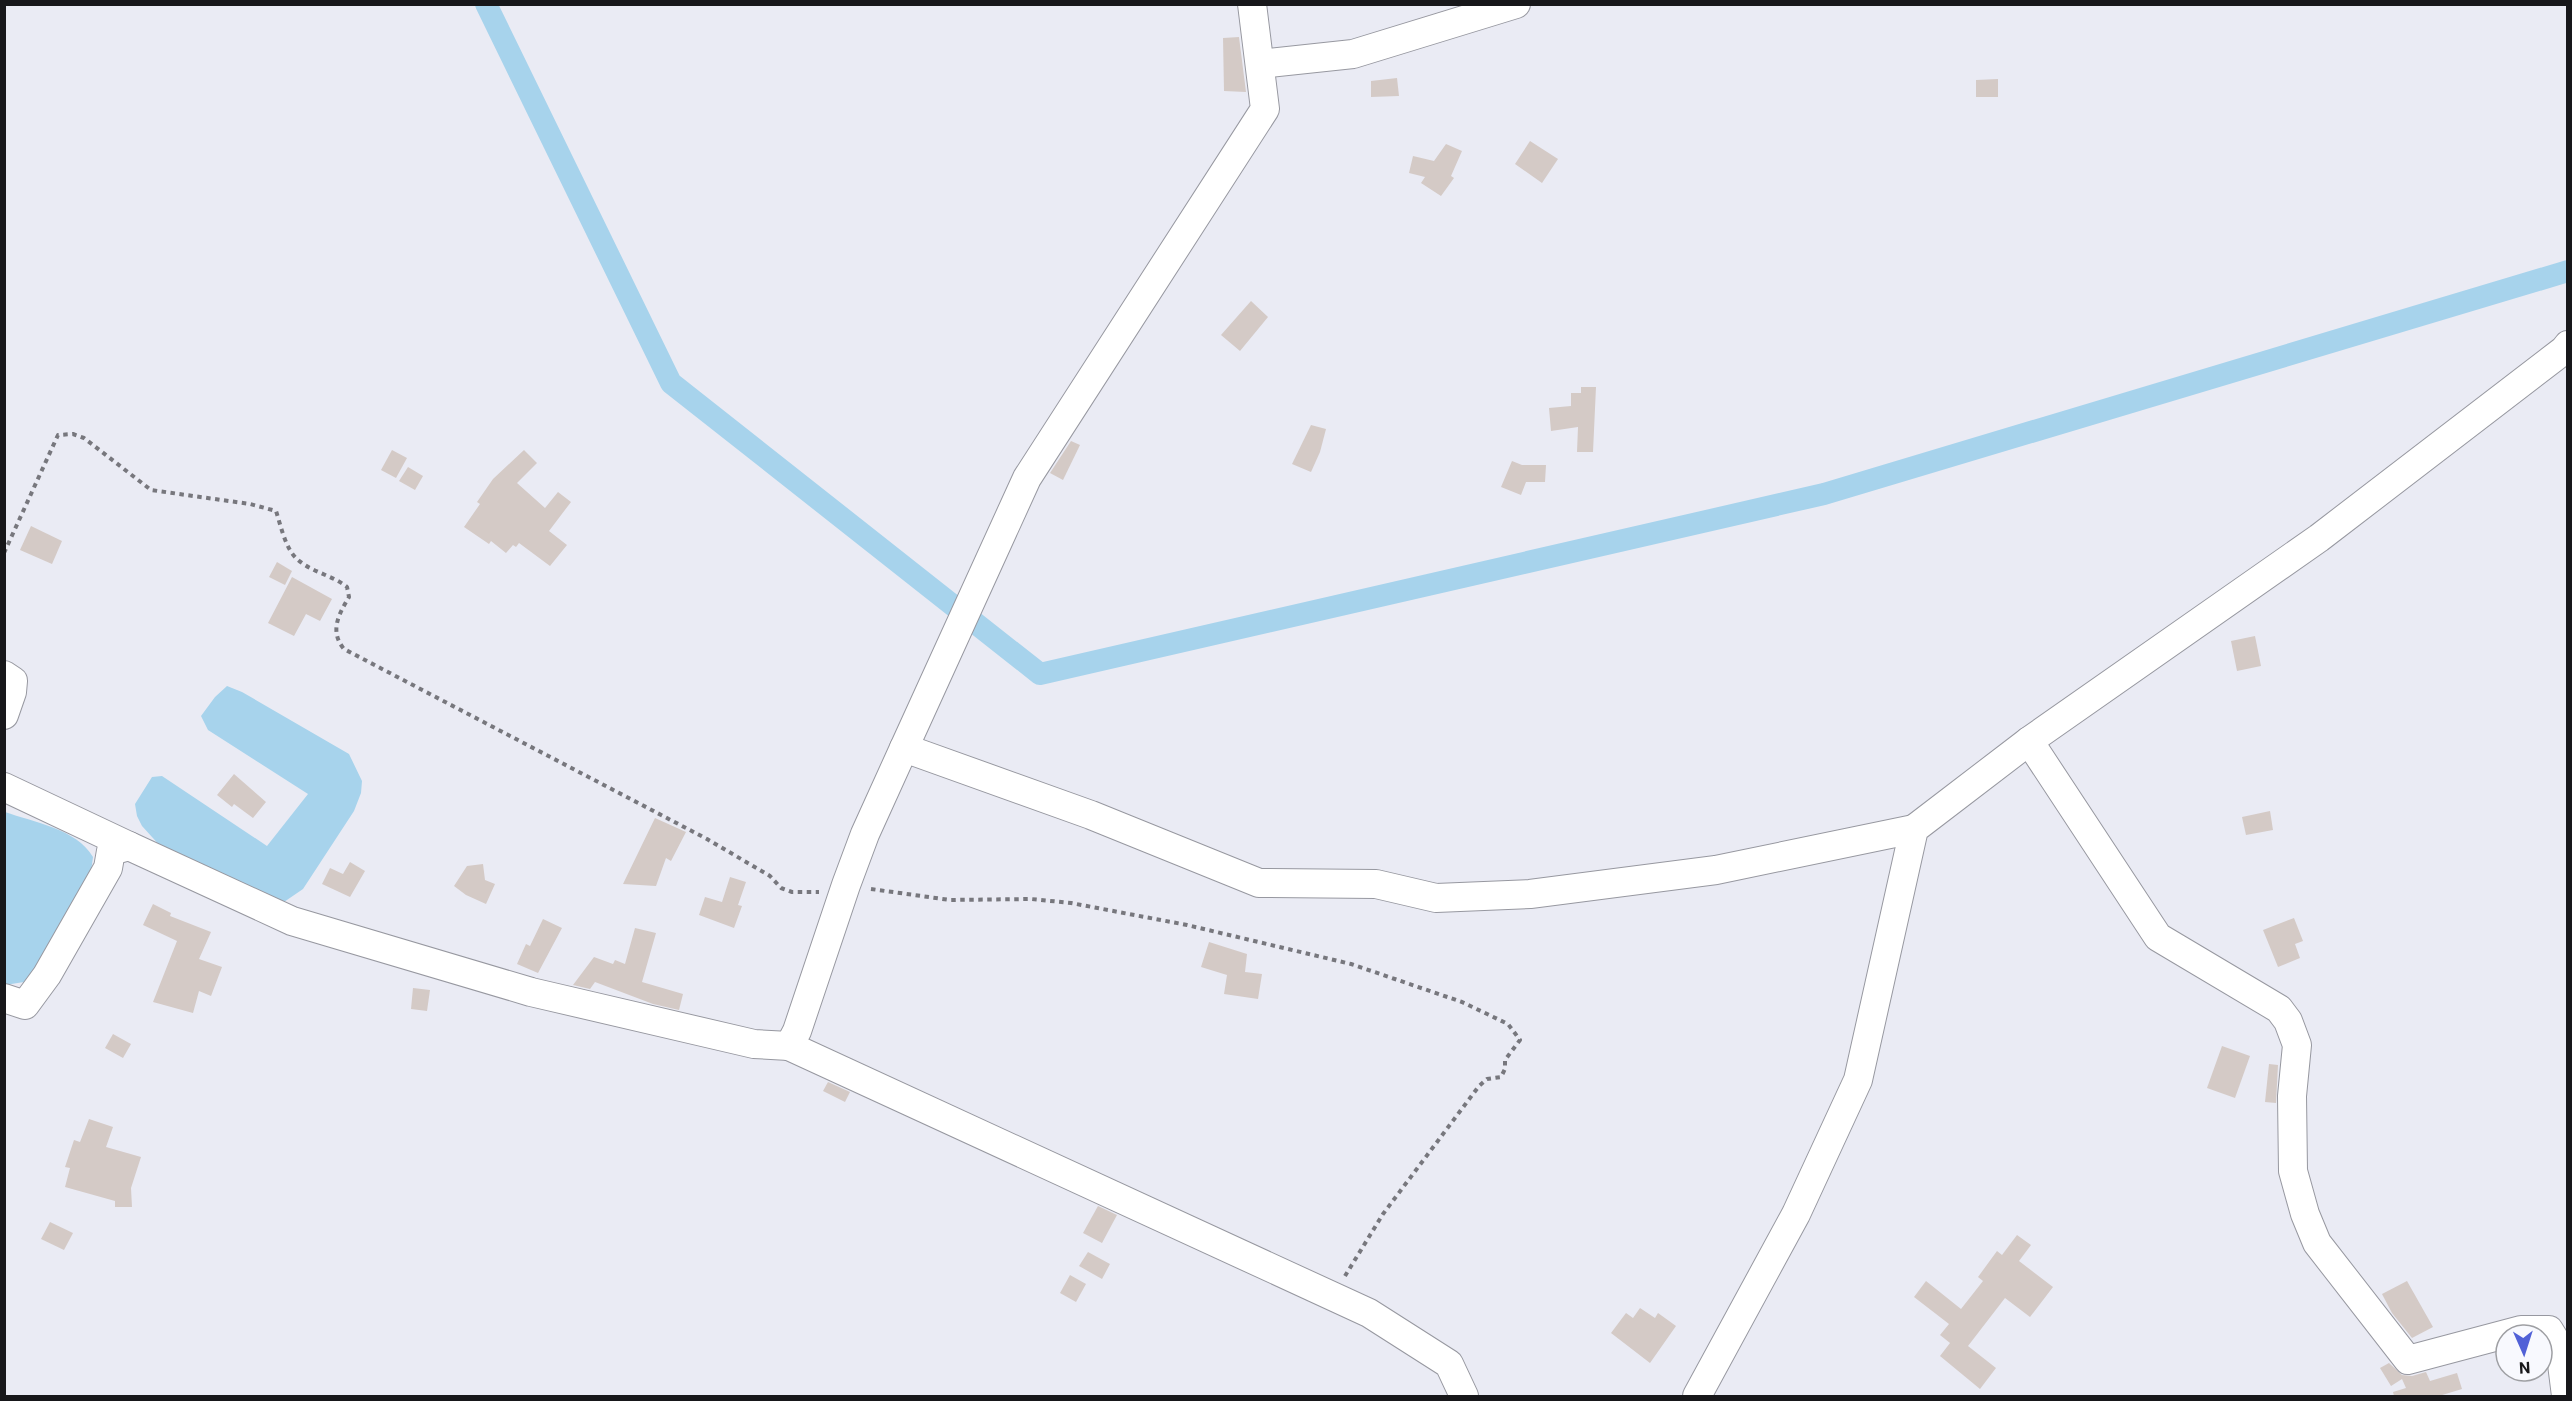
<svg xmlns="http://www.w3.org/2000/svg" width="2572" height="1401" font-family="Roboto,sans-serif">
<rect width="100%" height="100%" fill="#eaebf4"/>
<!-- water -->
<g fill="#a7d3ec">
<polygon points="227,686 242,692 349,754 362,781 361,793 354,811 303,889 284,902 162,848 142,826 137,816 135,804 152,777 162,776 267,846 308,794 208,730 201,716 215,697"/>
<path d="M5 812C33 822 77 829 93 857L91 872 32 975 24 982 5 985Z"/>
</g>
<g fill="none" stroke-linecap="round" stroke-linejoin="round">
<!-- canal -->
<polyline stroke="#a7d3ec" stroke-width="22" points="486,4 671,383 1040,674 1824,494 2568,271"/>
</g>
<!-- building -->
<g fill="#d4cac6">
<polygon points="1239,37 1246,92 1224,91 1223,38"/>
<polygon points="1397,78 1399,96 1371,97 1371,81"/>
<polygon points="1998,79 1998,97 1976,97 1976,80"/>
<polygon points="1530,141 1558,159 1542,183 1515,164"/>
<polygon points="1446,144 1462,151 1451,176 1454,178 1441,196 1421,183 1425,177 1409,173 1413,156 1434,161"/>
<polygon points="1251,301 1268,317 1240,351 1221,335"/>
<polygon points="1581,387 1596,387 1593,452 1577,452 1578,427 1551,431 1549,408 1571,406 1571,393 1581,393"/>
<polygon points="1311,425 1326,429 1320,452 1311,472 1292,464"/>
<polygon points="1071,441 1080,445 1063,480 1050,473"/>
<polygon points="392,450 407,458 396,478 381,470"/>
<polygon points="524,450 537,463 517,483 545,508 558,492 571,502 549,531 567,545 550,566 519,543 516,547 513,545 506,553 491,541 489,544 464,527 480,504 477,502 493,479"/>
<polygon points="1512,461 1522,465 1546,465 1545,482 1526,482 1521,495 1501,487"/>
<polygon points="408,467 423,476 415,490 399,481"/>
<polygon points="31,526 62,541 52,564 20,550"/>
<polygon points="277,562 292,571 285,585 269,577"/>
<polygon points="292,577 332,599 320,621 306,614 294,636 268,623"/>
<polygon points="2255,636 2261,666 2237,671 2231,641"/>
<polygon points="234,774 266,802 253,818 234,804 232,807 217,795"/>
<polygon points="2270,811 2273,830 2246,835 2242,817"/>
<polygon points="655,818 686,832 671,861 666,858 656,886 623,884"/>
<polygon points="350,862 365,871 350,897 322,884 330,868 343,874"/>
<polygon points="483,864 485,880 495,884 486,904 466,895 454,886 467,866"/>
<polygon points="730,877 746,882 738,905 742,906 734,928 699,915 705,897 722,902"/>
<polygon points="153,904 171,913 170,916 211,932 199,959 222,967 211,996 199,991 193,1013 153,1002 177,941 143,925"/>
<polygon points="2294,918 2303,941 2295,944 2300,958 2278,967 2263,930"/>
<polygon points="543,919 562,928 538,973 517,964 526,944 530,946"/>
<polygon points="635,928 656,933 642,982 683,994 679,1010 653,1004 595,982 590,989 573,985 594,957 613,964 615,960 625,964"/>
<polygon points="1209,942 1247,954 1245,972 1262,974 1258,999 1224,994 1227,975 1201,967"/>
<polygon points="413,988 430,990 427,1011 411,1009"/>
<polygon points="113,1034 131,1044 123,1058 105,1048"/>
<polygon points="2222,1046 2250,1056 2235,1098 2207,1088"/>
<polygon points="2269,1064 2278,1065 2276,1103 2265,1102"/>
<polygon points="828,1082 850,1092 845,1102 823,1091"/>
<polygon points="89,1119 113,1127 106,1147 141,1157 131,1188 132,1207 115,1207 115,1201 65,1187 70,1168 65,1167 74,1140 80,1142"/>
<polygon points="1098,1206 1117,1215 1102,1243 1083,1233"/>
<polygon points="50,1222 73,1233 64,1250 41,1239"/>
<polygon points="2017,1235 2031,1245 2019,1261 2053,1287 2030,1317 2005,1298 1968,1346 1996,1368 1980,1389 1940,1356 1950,1343 1940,1335 1949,1324 1914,1297 1926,1281 1961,1309 1983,1281 1978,1277 1997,1251 2002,1255"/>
<polygon points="1088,1252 1110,1264 1102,1279 1079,1266"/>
<polygon points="1070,1275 1086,1284 1076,1302 1060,1293"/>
<polygon points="2407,1281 2433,1327 2412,1338 2392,1313 2382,1294"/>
<polygon points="1640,1308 1655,1318 1658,1313 1676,1326 1650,1363 1611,1333 1626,1313 1633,1318"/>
<polygon points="2389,1363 2402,1375 2412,1376 2426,1372 2430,1381 2457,1373 2462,1389 2439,1396 2394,1396 2393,1392 2406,1388 2402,1379 2391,1386 2380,1368"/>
</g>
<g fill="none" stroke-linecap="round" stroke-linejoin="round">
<defs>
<g id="minor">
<polyline points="1252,4 1265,109 1027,478 904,748 1091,815 1259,883 1376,884 1436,898 1530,894 1716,870 1914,829"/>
<polyline points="1260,64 1353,54 1516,4"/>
<polyline points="4,675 13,681 12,692 4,715"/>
<polyline points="2029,741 2158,937 2279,1009 2288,1021 2297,1045 2292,1096 2293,1171 2305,1214 2317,1243 2408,1360 2521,1330 2549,1330 2560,1348 2566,1396"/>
<polyline points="4,787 129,846"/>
<polyline points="4,998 25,1005 47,975 108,868 111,851 129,846 292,921 531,992 754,1044 789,1046 797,1031 846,885 865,834 904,748"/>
<polyline points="789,1046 1369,1313 1449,1364 1464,1396"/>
<polyline points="1697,1396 1796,1214 1858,1080 1914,829 2029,741 2319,538 2564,350 2568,345"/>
</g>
</defs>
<!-- minor casing -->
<use href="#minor" stroke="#9798a0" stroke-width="30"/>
<!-- path -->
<g stroke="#77777d" stroke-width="4" stroke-dasharray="4.5 4.5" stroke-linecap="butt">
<path d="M4 553 58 435 73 434 84 438 151 490 250 504 276 511C281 526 285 548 297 559 311 572 332 575 347 587L349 597C339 614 329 631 344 649L707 839 770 876 781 888 792 892H819"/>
<polyline points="871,889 950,900 1031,899 1071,903 1187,925 1351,964 1462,1002 1508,1024 1520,1040 1505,1060 1505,1069 1501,1077 1487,1079 1479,1086 1383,1214 1345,1276"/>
</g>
<!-- minor -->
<use href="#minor" stroke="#fff" stroke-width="28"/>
</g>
<!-- border -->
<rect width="2572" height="1401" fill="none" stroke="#17171a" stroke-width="12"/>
<!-- north arrow -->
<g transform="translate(2524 1353) rotate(177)"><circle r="28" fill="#f8f9fe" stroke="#9e9fa3" stroke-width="1.5"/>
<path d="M0-4.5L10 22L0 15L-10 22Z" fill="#5161d7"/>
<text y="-9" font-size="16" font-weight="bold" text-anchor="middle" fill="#17171a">N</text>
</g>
</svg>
